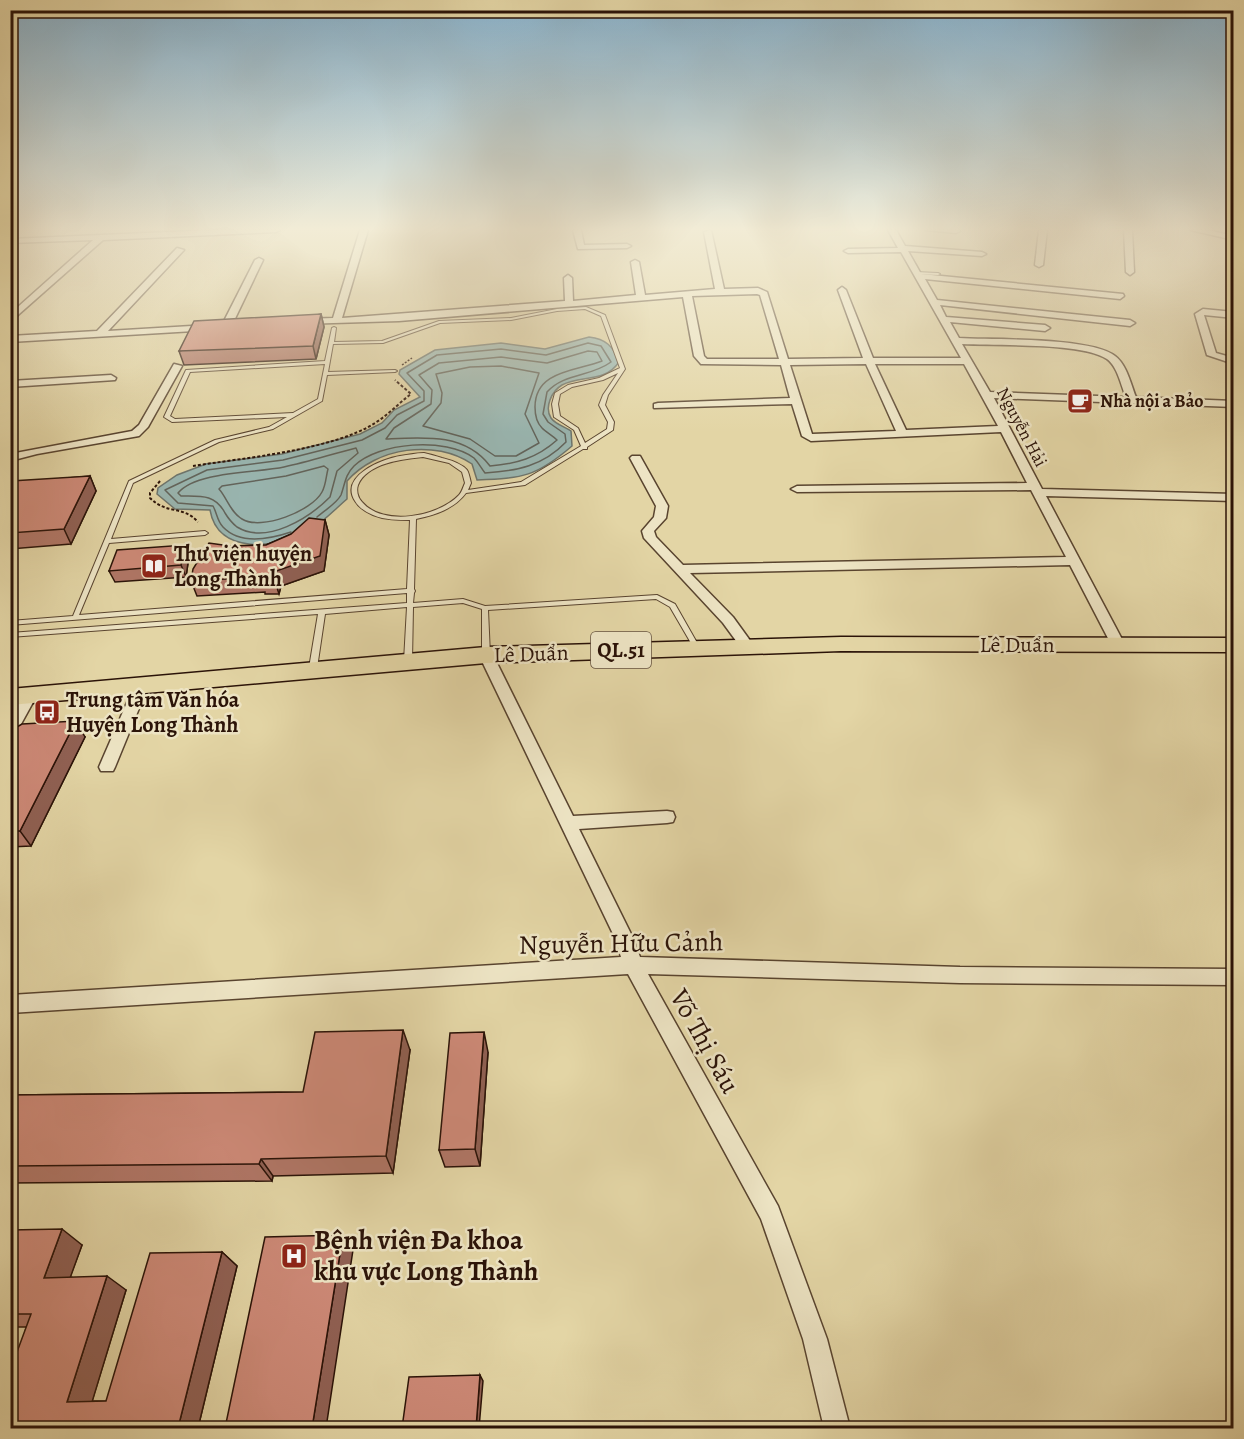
<svg xmlns="http://www.w3.org/2000/svg" width="1244" height="1439" font-family="Alegreya,serif">
<rect width="100%" height="100%" fill="#e3d5a5"/>
<filter id="stains"><feTurbulence type="fractalNoise" baseFrequency=".00333" numOctaves="4"/><feColorMatrix values="0 0 0 0 .2 0 0 0 0 .09 0 0 0 0 .02 0 0 0 .5 -.17"/></filter>
<radialGradient id="worn" r=".72"><stop offset=".6" stop-color="#630" stop-opacity="0"/><stop offset="1" stop-color="#630" stop-opacity=".3"/></radialGradient>
<!-- water -->
<path fill="#99b6b1" stroke="#6d756d" stroke-width="1.5" d="M589 337C606 339 613 346 619 362 605 383 581 375 562 385 552 391 544 407 551 418 555 424 565 427 571 431L572 446C536 477 523 478 477 480L472 464C435 439 377 447 347 481V499C334 510 323 523 307 531 277 548 218 556 210 510L175 509 157 494 158 488 177 475 206 464 282 454 360 434 382 423 394 410 420 397 399 374 400 370 435 350 501 343 545 349Z"/>
<g fill="none" stroke-linecap="round" stroke-linejoin="round">
<!-- shore -->
<g stroke="#62645c" stroke-width="1.5">
<path d="M588 351 597 352 602 361C577 371 535 370 535 407 535 414 537 423 542 428 547 433 553 436 557 440 537 458 516 464 490 466 465 433 424 437 386 439L394 428 431 404 432 390 419 375 439 363 501 357 547 363Z"/>
<polygon points="501,366 539,373 525,414 539,443 516,456 495,456 470,439 423,426 441,403 442,393 436,374 470,367"/>
<path d="M356 448 358 453 337 471 330 497C309 518 267 545 237 527 232 523 228 518 225 513 215 494 201 496 181 496L178 493C196 471 257 473 284 467 308 462 332 454 356 448Z"/>
<path d="M324 466 328 469C326 476 326 485 322 492 312 511 261 531 242 519 231 513 227 498 219 489L222 486 286 476Z"/>
<path d="M291 532C270 539 240 545 223 527 217 521 217 513 213 506L178 503 165 490 207 470 283 460 362 440 385 428 397 415 424 401V391L407 373 437 355 501 349 546 355 588 343 601 346 611 362C591 377 564 373 547 392L543 414 548 422 565 434 566 442C543 466 517 471 485 473 481 468 478 462 474 458 446 437 378 442 354 466 345 475 345 484 341 495 337 503 324 511 317 517"/>
</g>
<defs>
<g id="service">
<polygon points="916,272 938,273 940,274 938,275 915,274 915,272"/>
<path d="M586 307 605 315 625 369 608 395 605 405 614 422 613 430 587 447V449H583L525 485 466 493C454 509 435 515 416 519L414 589 415 591 414 593 413 603 463 599 485 606 657 595 675 604 700 648 699 650H695L670 607 656 599 488 610 490 655 486 657 482 655V609L463 603 413 607 412 661 408 663 404 661 407 607 325 614 317 668 313 670 309 668 318 614 10 637V633L407 603V593L10 625V621L73 616 129 481 215 440 269 427 287 417 172 422 164 417 186 370 325 361 332 328 334 327 336 328 334 342 382 341 439 321 511 318 557 309ZM585 309 601 316 620 368 599 378 568 385 555 393 552 404 554 417 574 430 581 446 521 482 468 490 471 483C470 479 469 473 467 470 461 463 450 460 442 458 436 456 429 454 424 453 416 453 408 455 400 456 382 459 339 476 355 501 359 508 366 512 373 515 385 520 398 520 410 520L407 589 79 615 109 543 205 535 208 533 205 531 111 539 133 483 219 442 273 429 322 401 327 375 395 372 397 371 395 370 328 372 333 344 383 343 440 323 511 320 557 311ZM325 364 318 399 293 413 175 419 170 416 190 372ZM618 373 603 395 599 405 608 422 607 429 585 443 578 428 560 416 558 404 560 394 572 387 603 380ZM423 457 449 463 462 472 465 483C463 487 462 492 459 495 438 517 383 527 362 502 358 498 356 491 358 485 367 463 403 459 423 457Z"/>
</g>
<g id="minor">
<polygon points="214,230 280,230 276,232 103,240 10,322 10,314 93,240 10,243 10,239"/>
<path d="M360 230H368L342 318 565 301 564 278 568 275 572 278 573 301 636 295 631 262 635 260 639 262 645 295 715 289 704 232 711 230 724 289 758 288 767 292 788 359 863 358 838 290 842 287 846 290 873 358H961L901 252 848 253 844 251 848 249 898 248 888 230H896L905 246 982 252 986 254 982 256 908 251 921 274 1123 294 1124 296 1120 299 925 279 937 300 1130 320 1135 323 1130 326 940 305 946 317 1045 325 1050 328 1045 331 950 322 959 338C993 340 1091 337 1115 356 1127 365 1131 385 1136 397L1234 401V407L994 398 1042 489 1234 494V501L1046 496 1124 643 1122 646H1112L1070 565 690 573 733 617 754 646 752 649H742L723 623 644 538 642 531 654 517 656 506 630 458 632 456H640L668 506 666 518 654 531 656 537 683 565 1066 557 1031 490 797 492 791 489 797 486 1027 483 1001 432 811 441 802 436 792 404 654 408V404L658 403 790 398 781 365 701 364 694 356 683 297 399 321 301 324 299 322 304 319 333 318ZM757 294 760 295 779 359H707L704 356 692 296ZM962 344C995 346 1082 342 1107 359 1118 367 1121 386 1126 397L990 392ZM866 364 896 431 812 434 790 365ZM875 364H964L998 426 906 430Z"/>
<polygon points="573,230 581,230 584,245 627,244 631,246 627,248 578,249"/>
<polygon points="926,230 959,230 960,231 956,233"/>
<polygon points="1039,230 1047,230 1043,265 1039,267 1035,265"/>
<polygon points="1124,230 1132,230 1134,272 1130,275 1126,272"/>
<polygon points="1190,230 1207,230 1234,236 1234,240"/>
<polygon points="177,248 184,250 108,331 208,325 213,328 211,330 10,342 10,336 97,331"/>
<polygon points="259,258 263,260 231,327 223,329 221,327 255,260"/>
<polygon points="1203,309 1234,312 1234,318 1204,315 1216,353 1234,358 1234,364 1207,355 1195,314"/>
<polygon points="174,364 182,366 148,427 139,436 37,454 10,461 10,454 132,431 139,425"/>
<polygon points="111,375 116,378 115,380 10,387 10,381"/>
<polygon points="486,650 493,655 573,816 667,811 673,812 675,817 673,822 667,823 579,829 633,938 640,957 960,967 1234,969 1234,985 960,983 648,974 778,1206 827,1339 850,1428 824,1428 803,1339 761,1219 628,974 10,1013 10,995 621,957 615,938 479,655"/>
<polygon points="142,679 149,684 115,767 113,771 101,771 99,767 135,684"/>
<polygon points="30,690 37,695 15,735 10,736 10,717 25,691"/>
</g>
<polygon id="primary" points="841,637 1234,638 1234,652 841,651 486,663 10,705 10,689 486,647"/>
</defs>
<!-- service casing -->
<use href="#service" stroke="#59442f" stroke-width="2"/>
<!-- minor casing -->
<use href="#minor" stroke="#59442f" stroke-width="3"/>
<!-- primary casing -->
<use href="#primary" stroke="#2b1308" stroke-width="3"/>
<!-- path-far1 -->
<polyline stroke="#2b1308" stroke-width="1.5" stroke-dasharray="2 1.5" stroke-linecap="butt" points="402,365 412,358"/>
<!-- path -->
<g stroke="#2b1308" stroke-width="2" stroke-dasharray="3 2" stroke-linecap="butt">
<path d="M193 466C243 458 333 450 375 423 388 415 399 403 411 394L395 380"/>
<path d="M160 481 150 493V498C167 515 183 505 198 522"/>
</g>
<!-- service -->
<use href="#service" fill="#ede4c4" fill-rule="evenodd"/>
<!-- minor -->
<use href="#minor" fill="#ede4c4" fill-rule="evenodd"/>
<!-- primary -->
<use href="#primary" fill="#e3d5a5" fill-rule="evenodd"/>
</g>
<!-- wall -->
<g fill="#b07666" stroke="#2b1308" stroke-width="1.5">
<polygon points="321,314 324,327 316,359 184,365 179,351"/>
<polygon points="90,476 96,491 71,544 10,549 10,483"/>
<polygon points="325,520 329,535 324,571 281,586 279,594 265,594 265,592 197,596 191,581 230,546 266,545"/>
<polygon points="185,545 189,556 186,577 115,582 109,571"/>
<polygon points="10,731 85,737 31,846 10,847"/>
<polygon points="410,1050 393,1173 273,1176 272,1181 10,1183 10,1095 303,1092"/>
<polygon points="488,1052 480,1166 445,1167 439,1150"/>
<polygon points="10,1230 82,1245 70,1277 126,1290 92,1401 106,1401 222,1252 237,1266 198,1428 10,1428 26,1327 10,1327"/>
</g>
<!-- shaded-wall -->
<g fill="#906053" stroke="#2b1308" stroke-width="1.5">
<polygon points="321,314 324,327 316,359 313,346"/>
<polygon points="90,476 96,491 71,544 64,529"/>
<polygon points="325,520 329,535 324,571 281,586 279,594 274,578 276,571"/>
<polygon points="185,545 189,556 186,577 181,565"/>
<polygon points="76,721 85,737 31,846 20,831"/>
<polygon points="403,1030 410,1050 393,1173 386,1156"/>
<polygon points="484,1032 488,1052 480,1166 475,1149"/>
<polygon points="261,1159 273,1176 272,1181 259,1164"/>
<polygon points="62,1229 82,1245 65,1292 44,1278"/>
<polygon points="343,1235 353,1250 326,1428 312,1428"/>
<polygon points="222,1252 237,1266 198,1428 178,1428"/>
<polygon points="107,1276 126,1290 89,1412 67,1402"/>
<polygon points="480,1375 483,1381 479,1428 476,1428"/>
</g>
<!-- building -->
<g fill="#cd8977" stroke="#2b1308" stroke-width="1.5">
<polygon points="321,314 313,346 179,351 194,321"/>
<polygon points="90,476 64,529 10,533 10,483 11,481"/>
<polygon points="309,518 325,520 320,556 276,571 274,578 260,579 261,577 191,581 193,569 209,543 230,546 266,545 291,534"/>
<polygon points="185,545 181,565 109,571 117,550"/>
<polygon points="76,721 20,831 10,831 10,731 22,724"/>
<polygon points="403,1030 386,1156 261,1159 259,1164 10,1166 10,1095 303,1092 315,1032"/>
<polygon points="484,1032 475,1149 439,1150 450,1033"/>
<polygon points="62,1229 44,1278 107,1276 67,1402 106,1401 150,1253 222,1252 178,1428 96,1428 96,1427 61,1427 60,1428 10,1428 10,1371 31,1314 10,1314 10,1230"/>
<polygon points="343,1235 312,1428 225,1428 265,1237"/>
<polygon points="480,1375 476,1428 402,1428 409,1377"/>
</g>
<!-- sky -->
<linearGradient id="sky" x2="0" y2="1"><stop stop-color="#88b5d2"/><stop offset="0.53" stop-color="#f2ecd6"/><stop offset="1" stop-color="#f2ecd6" stop-opacity="0"/></linearGradient>
<rect width="1244" height="432" fill="url(#sky)"/>
<!-- icons -->
<defs>
<symbol id="cafe-square" viewBox="-11 -11 22 22"><rect x="-9" y="-9" width="18" height="18" rx="4" fill="#8f2418" stroke="#ede4c4"/><path d="M-5.5-4.5H6V0H3Q3 3.5 0 3.5H-2.5Q-5.5 3.5-5.5 0ZM3-3.2v2h1.7v-2ZM-6 4.5H4V6H-6Z" fill="#fff"/></symbol>
<symbol id="library-square" viewBox="-11 -11 22 22"><rect x="-9" y="-9" width="18" height="18" rx="4" fill="#8f2418" stroke="#ede4c4"/><path d="M-6-4Q-3-5.5-.7-3.5V5Q-3 3-6 4ZM6-4Q3-5.5 .7-3.5V5Q3 3 6 4Z" fill="#fff"/></symbol>
<symbol id="bus-square" viewBox="-11 -11 22 22"><rect x="-9" y="-9" width="18" height="18" rx="4" fill="#8f2418" stroke="#ede4c4"/><path d="M-5-6H5V4H4V6H2V4H-2V6H-4V4H-5ZM-3.5-4V0h7V-4ZM-3.5 1.2v1.5H-2V1.2ZM2 1.2v1.5H3.5V1.2Z" fill="#fff"/></symbol>
<symbol id="hospital-square" viewBox="-11 -11 22 22"><rect x="-9" y="-9" width="18" height="18" rx="4" fill="#8f2418" stroke="#ede4c4"/><path d="M-5-5h3v3.5h4V-5h3V5h-3V1.5h-4V5h-3Z" fill="#fff"/></symbol>
</defs>
<g fill-rule="evenodd">
<use href="#cafe-square" x="1065" y="386" width="30" height="30"/>
<use href="#library-square" x="139" y="551" width="30" height="30"/>
<use href="#bus-square" x="32" y="697" width="30" height="30"/>
<use href="#hospital-square" x="279" y="1241" width="30" height="30"/>
</g>
<g text-anchor="middle" stroke-width="5" stroke-linejoin="round" paint-order="stroke">
<!-- far-poi labels -->
<g font-size="18" font-weight="bold" fill="#2b1308" stroke="#ede4c4" text-anchor="start">
<text x="1100" y="407">Nhà nội a Bảo</text>
</g>
<!-- far-street labels -->
<g font-size="18" fill="#2b1308" stroke="#ede4c4">
<text transform="translate(1022 427) rotate(62)" y="6">Nguyễn Hải</text>
</g>
<!-- shield labels -->
<rect fill="#ede4c4" stroke="#655240" stroke-width="1.5" x="591" y="632" width="60" height="36" rx="4.5"/>
<g font-size="21" font-weight="bold" fill="#2b1308">
<text x="621" y="657">QL.51</text>
</g>
<!-- poi labels -->
<g font-size="22" font-weight="bold" fill="#2b1308" stroke="#ede4c4" text-anchor="start">
<text x="174" y="561">Thư viện huyện<tspan x="174" dy="25">Long Thành</tspan></text>
<text x="66" y="707">Trung tâm Văn hóa<tspan x="66" dy="25">Huyện Long Thành</tspan></text>
</g>
<!-- street labels -->
<g font-size="22" fill="#2b1308" stroke="#ede4c4">
<text x="1017" y="652">Lê Duẩn</text>
<text transform="translate(531 653) rotate(-2)" y="8">Lê Duẩn</text>
</g>
<!-- near-street labels -->
<g font-size="27" fill="#2b1308" stroke="#ede4c4">
<text transform="translate(621 943) rotate(-1)" y="9">Nguyễn Hữu Cảnh</text>
<text transform="translate(705 1041) rotate(61)" y="9">Võ Thị Sáu</text>
</g>
<!-- near-poi labels -->
<g font-size="27" font-weight="bold" fill="#2b1308" stroke="#ede4c4" text-anchor="start">
<text x="314" y="1249">Bệnh viện Đa khoa<tspan x="314" dy="31">khu vực Long Thành</tspan></text>
</g>
</g>
<!-- margin -->
<rect width="1244" height="1439" fill="none" stroke="#e3d5a5" stroke-width="36"/>
<rect x="12" y="12" width="1220" height="1415" fill="none" stroke="#2b1308" stroke-width="3"/>
<rect x="18" y="18" width="1208" height="1403" fill="none" stroke="#2b1308" stroke-width="1.5"/>
<rect width="100%" height="100%" filter="url(#stains)"/>
<rect width="100%" height="100%" fill="url(#worn)"/>
</svg>
